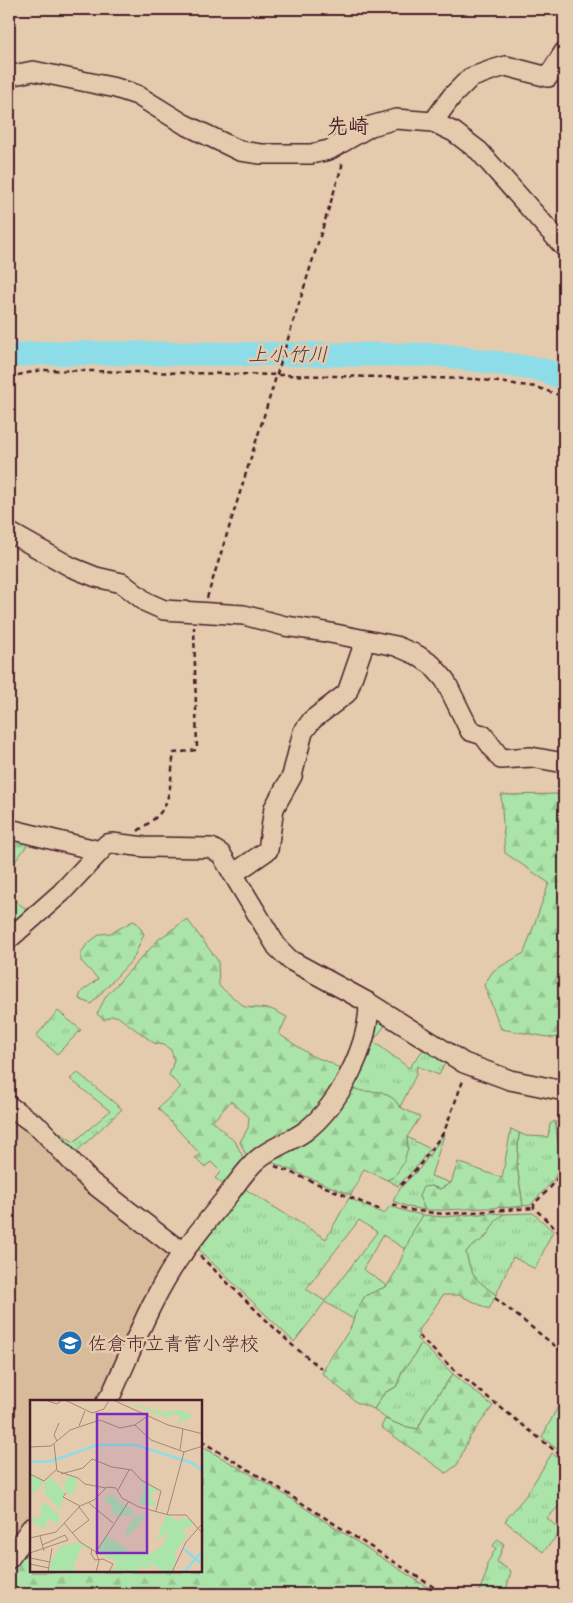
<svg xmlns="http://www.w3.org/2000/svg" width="573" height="1603" font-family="'Shantell Sans','Klee One',sans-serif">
<defs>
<pattern id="grass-tufts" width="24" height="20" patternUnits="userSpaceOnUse" patternTransform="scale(1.25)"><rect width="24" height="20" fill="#abe4a8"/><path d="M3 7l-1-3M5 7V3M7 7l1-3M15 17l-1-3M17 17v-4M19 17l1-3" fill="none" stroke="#95c391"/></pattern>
<pattern id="forest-firs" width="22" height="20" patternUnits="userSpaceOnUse" patternTransform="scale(1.25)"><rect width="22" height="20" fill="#abe4a8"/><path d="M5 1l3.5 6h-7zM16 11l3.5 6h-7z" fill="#95c391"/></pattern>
</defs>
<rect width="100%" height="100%" fill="#e5cbad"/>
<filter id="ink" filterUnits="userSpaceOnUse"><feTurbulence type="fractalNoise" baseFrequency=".02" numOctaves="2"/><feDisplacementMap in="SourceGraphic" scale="10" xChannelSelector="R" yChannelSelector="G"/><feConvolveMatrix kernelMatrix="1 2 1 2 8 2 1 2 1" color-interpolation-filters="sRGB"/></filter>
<g filter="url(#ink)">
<!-- built -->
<polygon fill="#d7bb9a" points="9,1111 176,1251 102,1402 31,1402 31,1520 9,1552"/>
<!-- grass -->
<g fill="url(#grass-tufts)" stroke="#7a826a" fill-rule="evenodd">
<polygon points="58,1011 81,1030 57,1054 36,1036"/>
<path d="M371 1012 387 1023 373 1041 409 1068 423 1050 393 1027 447 1059 439 1075 417 1066 416 1075 400 1107C385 1088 381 1095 361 1091 356 1090 351 1088 345 1086Z"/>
<polygon points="78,1073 122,1109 75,1153 46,1124 74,1142 110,1111 70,1079"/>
<path d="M555 1121C557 1137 563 1162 555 1177 549 1187 538 1195 531 1205L523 1206 517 1166 519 1133 526 1136 548 1137 550 1124Z"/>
<polygon points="445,1132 431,1176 451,1183 440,1189 431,1186 419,1196 425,1210 409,1207 393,1201 401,1187 421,1167"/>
<path d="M407 1137 430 1149 418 1165 398 1186 387 1180C401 1174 408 1151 407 1137Z"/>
<path d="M240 1186 326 1239 349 1198 384 1214 390 1206 408 1212 423 1215 405 1249 383 1235 363 1269 387 1286 365 1296 353 1319 325 1302 294 1342 194 1245ZM359 1220 377 1232 325 1301 306 1289Z"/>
<path d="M533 1213 553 1231 535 1269 513 1257 496 1295C475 1279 471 1278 466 1252L470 1246 485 1238 497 1217 504 1214Z"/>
<path d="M421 1343 453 1374 427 1410 418 1429C399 1426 388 1422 374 1409L384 1393 396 1387 402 1372 414 1356Z"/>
<polygon points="564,1395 564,1455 542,1437"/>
<polygon points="552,1453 564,1464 564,1501 547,1518 561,1531 543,1552 505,1521 527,1494"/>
<polygon points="498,1539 504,1544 497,1562 511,1571 505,1594 478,1594 486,1574 487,1564 496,1548 493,1546"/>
</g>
<!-- forest -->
<g fill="url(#forest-firs)" stroke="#7a826a">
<polygon points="559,794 564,797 564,1035 554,1038 501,1029 484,985 493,971 524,953 549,883 505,853 501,795"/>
<polygon points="9,837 30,841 9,870"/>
<polygon points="9,896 30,912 19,923 9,912"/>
<polygon points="187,919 218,961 219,986 245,1007 271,1009 287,1017 279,1034 312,1056 331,1063 345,1073 323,1111 250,1163 240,1142 248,1128 249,1117 231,1101 213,1121 236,1143 247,1165 228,1188 215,1178 221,1172 211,1162 204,1167 195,1158 200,1154 158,1108 181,1087 169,1076 174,1060 171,1050 164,1045 154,1043 117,1016 111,1016 104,1020 97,1014 106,996 159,939"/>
<polygon points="133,921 137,923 144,934 133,959 91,1004 79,999 81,992 98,979 81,961 81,953 87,944 100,934 111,933"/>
<polygon points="345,1086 362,1091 382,1092 394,1099 400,1107 420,1117 407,1137 408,1148 403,1164 394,1177 387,1180 364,1169 351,1195 264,1159"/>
<path d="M511 1129 519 1133 517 1166 523 1206C511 1208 500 1207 488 1208 467 1208 446 1211 425 1210L419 1196 423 1187 431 1186 440 1189 451 1183 458 1162 502 1178Z"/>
<path d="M492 1213 504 1214C494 1219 493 1228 486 1236 480 1243 471 1245 466 1252 471 1278 476 1279 496 1295L489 1309 459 1295H443L420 1329 417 1339 421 1343 414 1356 402 1372 396 1387 384 1393 374 1409 356 1402 322 1373 331 1357 350 1329 355 1314 365 1296 387 1286 396 1271 413 1231 423 1215 443 1217Z"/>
<polygon points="453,1374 493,1406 469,1438 457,1465 446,1473 381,1427 385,1419 403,1426 418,1429 427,1410"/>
<polygon points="201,1446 271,1486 430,1589 427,1594 12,1594 9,1592 9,1566 31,1535 31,1572 201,1572"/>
</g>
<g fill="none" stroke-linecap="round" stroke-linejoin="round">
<!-- river -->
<polyline stroke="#8ddde8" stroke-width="24" points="9,356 44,353 442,355 543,370 564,378"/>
<defs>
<g id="minor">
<polyline points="9,76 33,71 116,88 137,95 184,124 240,151 261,154 311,154 329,150 371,126 396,119 433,122 454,132 479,151 564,247"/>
<polyline points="433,122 452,96 470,78 492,70 506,66 548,77 564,52"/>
<polyline points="9,532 71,567 96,577 122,583 146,602 164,610 244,615 285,626 320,631 396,646 417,655 432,665 445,680 470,731 483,735 501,759 531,757 564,763"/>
<polyline points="9,829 100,851"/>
<polyline points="233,874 268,850 274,808 292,776 303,732 312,720 347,693 365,641"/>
<polyline points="9,939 61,893 107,844 112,843 145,847 211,848 221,854 277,947 290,960 369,1003 464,1063 510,1080 564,1091"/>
<polyline points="9,1106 40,1128 91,1182 183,1253"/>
<path d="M106 1402 112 1393C134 1345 153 1293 184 1251 199 1231 214 1213 229 1194 238 1182 247 1168 258 1159 272 1147 290 1142 304 1132 339 1106 369 1046 369 1003"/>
<polyline points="9,1559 31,1528"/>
</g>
</defs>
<!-- minor casing -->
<use href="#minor" stroke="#4a1f2b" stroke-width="22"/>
<!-- path -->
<g stroke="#4a1f2b" stroke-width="2.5" stroke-dasharray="5 4" stroke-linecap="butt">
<polyline points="9,377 42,370 476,379 536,387 564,397"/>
<polyline points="207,598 342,166 342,161"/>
<path d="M138 831C147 824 159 817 164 807 172 791 171 770 174 753L197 750 194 627"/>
<path d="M561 1105C558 1126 565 1161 557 1178 552 1188 541 1196 534 1204V1208L564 1237"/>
<polyline points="275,1166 383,1211"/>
<polyline points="401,1185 419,1166 444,1132 464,1078"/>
<polyline points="393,1204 409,1210 443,1214 534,1208"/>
<polyline points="200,1256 292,1345 322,1369"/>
<polyline points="495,1298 564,1353"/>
<polyline points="419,1336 455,1371 564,1458"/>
<polyline points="201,1441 272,1484 435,1588 450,1594"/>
<polyline points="431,1594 435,1588"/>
</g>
<!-- minor -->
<use href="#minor" stroke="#e5cbad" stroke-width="19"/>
</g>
</g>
<!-- icons -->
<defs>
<symbol id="school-disc" viewBox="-11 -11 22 22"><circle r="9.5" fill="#1f6fb2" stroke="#e5cbad"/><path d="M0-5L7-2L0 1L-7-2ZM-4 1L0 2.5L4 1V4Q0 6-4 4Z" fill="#fff"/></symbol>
</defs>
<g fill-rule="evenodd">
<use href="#school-disc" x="56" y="1329" width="28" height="28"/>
</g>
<g text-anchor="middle" stroke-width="5" stroke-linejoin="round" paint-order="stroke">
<!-- poi labels -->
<g font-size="19" fill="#4a1f2b" stroke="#e5cbad" text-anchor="start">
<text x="88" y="1350">佐倉市立青菅小学校</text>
</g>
<!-- water labels -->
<g font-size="20" font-style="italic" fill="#51323e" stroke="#e5cbad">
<text x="288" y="361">上小竹川</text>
</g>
<!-- quarter labels -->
<g font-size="21" font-weight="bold" fill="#4a1f2b" stroke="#e5cbad">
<text x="348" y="133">先崎</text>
</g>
</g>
<!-- overview -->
<g transform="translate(30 1400)">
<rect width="172" height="172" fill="#e5cbad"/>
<path d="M0 75 15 81 4 93 0 88Z" fill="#abe4a8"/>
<path d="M85 0 135 12 150 10 162 15 157 21 152 19 148 26 150 17 146 13 137 18 129 13 127 18 125 12ZM38 76 47 78 46 89 42 92 44 96 38 94 32 82 38 80ZM20 77 35 92 30 109 15 94V81L22 85 17 80ZM111 83 130 90 123 92 120 97 127 106 111 104 109 100 115 91ZM79 94 80 97 84 94 86 100 104 111 102 115 86 117 81 110 82 105 74 101ZM13 102 29 114V124L18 119 15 129 0 121 2 117 9 120ZM112 112 113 119 108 123 110 127H106L98 136 95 133 104 117 111 116ZM136 115 149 121 151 117 160 120 164 125 153 129 156 137 145 153 146 162 142 172H132L123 164 117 169 113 166 105 172H82L87 162 67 152 77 136 104 154H120L132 146 139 132 127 140ZM48 143 60 148 51 147 43 168 49 172H19L21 161 32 145Z" fill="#abe4a8"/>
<path fill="none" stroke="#8ddde8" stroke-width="2.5" d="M0 62 22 61 67 45H106L162 63 173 71M154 149 173 165M154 172 173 150"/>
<path fill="none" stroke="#a78679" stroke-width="1" d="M15 0 27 4 32 0M35 0 62 13 74 9 79 0M83 0 138 25 173 34M105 25 119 15M49 26 55 11M27 41 24 35 29 23M24 44 27 71 48 78 55 84 76 88M0 47 21 46 40 30 70 20 90 28 105 25 121 40 154 52 173 46M150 50 153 29M0 74 14 81 26 70M31 74 53 68 62 59 82 67 102 70 111 80 131 91 126 111M88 90 99 70M36 93 33 97 50 106M59 103 83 123M137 115 154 52M34 123 50 142 66 152 69 161 66 172M42 133 59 120 49 107M10 136 14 151M0 138 26 132 50 106 64 100 77 87 86 88 92 98 109 107 139 115H156L173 134M62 149 61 154 65 160 73 159 83 164 79 172M66 152 99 101M0 153 38 140 35 135 12 145M0 158 20 162M0 164 19 168M18 172 22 148M142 172 156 142 173 123"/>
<path fill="#7b2cbf" fill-opacity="0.15" stroke="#7b2cbf" stroke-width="2.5" d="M67 14H117V153H67Z"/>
<rect width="172" height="172" fill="none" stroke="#4a1f2b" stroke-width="2.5"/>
</g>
<!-- margin -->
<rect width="573" height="1603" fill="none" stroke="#e5cbad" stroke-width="30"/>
<rect x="15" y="15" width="543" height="1573" fill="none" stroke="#4a1f2b" stroke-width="2" filter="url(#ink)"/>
</svg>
